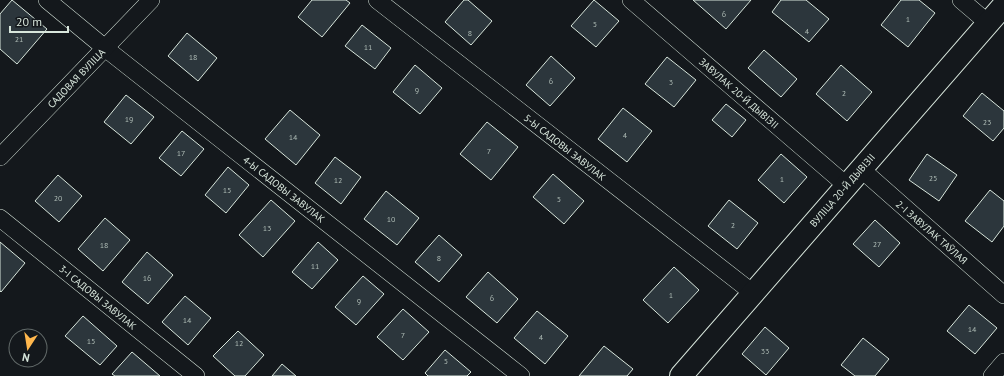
<svg xmlns="http://www.w3.org/2000/svg" width="1004" height="376" font-family="'PT Sans',sans-serif">
<rect width="100%" height="100%" fill="#14181c"/>
<!-- building -->
<g fill="#2c363c" stroke="#d8e6dc">
<polygon points="12,0 47,29 17,64 0,49 0,14"/>
<polygon points="312,0 346,0 350,3 322,37 298,17"/>
<polygon points="464,0 468,0 492,21 471,45 445,22"/>
<polygon points="594,0 619,21 596,47 571,26"/>
<polygon points="693,0 751,0 726,29"/>
<polygon points="781,0 806,0 829,19 809,42 772,12"/>
<polygon points="901,0 919,0 935,13 908,47 881,25"/>
<polygon points="362,25 391,48 375,69 345,46"/>
<polygon points="187,33 217,58 198,81 168,56"/>
<polygon points="764,50 797,79 781,97 748,68"/>
<polygon points="551,56 575,78 550,106 526,85"/>
<polygon points="667,57 696,80 674,107 645,84"/>
<polygon points="415,65 442,88 420,114 393,92"/>
<polygon points="841,65 872,92 847,121 816,94"/>
<polygon points="982,93 1004,111 1004,128 993,141 963,116"/>
<polygon points="126,95 154,117 131,144 104,122"/>
<polygon points="726,104 746,120 732,137 712,120"/>
<polygon points="623,108 652,131 627,162 598,139"/>
<polygon points="290,110 320,135 296,165 265,139"/>
<polygon points="487,122 518,147 491,180 460,154"/>
<polygon points="182,131 204,149 181,176 159,158"/>
<polygon points="781,154 807,177 784,203 758,180"/>
<polygon points="927,154 957,175 939,201 909,180"/>
<polygon points="335,157 361,177 341,204 315,183"/>
<polygon points="228,167 249,185 226,213 205,195"/>
<polygon points="553,174 584,201 564,224 533,197"/>
<polygon points="58,175 82,196 59,222 35,201"/>
<polygon points="990,190 1004,201 1004,226 992,242 965,221"/>
<polygon points="386,191 419,218 397,245 364,219"/>
<polygon points="271,200 295,221 263,257 239,235"/>
<polygon points="729,200 758,223 737,249 708,226"/>
<polygon points="105,218 130,240 103,271 78,249"/>
<polygon points="875,220 900,243 879,267 853,244"/>
<polygon points="439,235 462,255 439,282 415,262"/>
<polygon points="0,242 25,263 1,292 0,291"/>
<polygon points="318,242 338,260 312,289 292,272"/>
<polygon points="147,252 173,275 148,304 122,282"/>
<polygon points="674,267 699,290 668,323 643,300"/>
<polygon points="488,272 518,299 497,323 466,297"/>
<polygon points="363,276 384,294 356,325 335,307"/>
<polygon points="185,296 211,318 188,345 162,322"/>
<polygon points="969,305 997,328 975,354 947,331"/>
<polygon points="403,309 429,332 403,360 377,337"/>
<polygon points="537,311 568,336 545,364 514,338"/>
<polygon points="83,316 117,346 100,365 65,336"/>
<polygon points="765,327 789,348 766,375 742,354"/>
<polygon points="238,331 264,355 245,376 235,376 213,356"/>
<polygon points="863,338 889,359 875,376 855,376 841,365"/>
<polygon points="604,346 633,369 627,376 579,376"/>
<polygon points="445,350 471,372 467,376 428,376 425,373"/>
<polygon points="132,352 160,376 115,376 112,374"/>
<polygon points="282,364 296,376 272,376"/>
</g>
<g fill="none" stroke-linecap="round" stroke-linejoin="round">
<defs>
<g id="street">
<polyline points="47,0 105,48 521,376"/>
<polyline points="377,0 753,293"/>
<polyline points="631,0 846,185"/>
<polyline points="961,0 988,23"/>
<polyline points="0,157 151,0"/>
<polyline points="861,169 1004,295"/>
<polyline points="0,218 196,376"/>
<polyline points="992,376 1004,362"/>
</g>
<polyline id="secondary" points="681,376 1004,5"/>
</defs>
<!-- street casing -->
<use href="#street" stroke="#d8e6dc" stroke-width="18"/>
<!-- secondary casing -->
<use href="#secondary" stroke="#d8e6dc" stroke-width="24"/>
<!-- street -->
<use href="#street" stroke="#14181c" stroke-width="17"/>
<!-- secondary -->
<use href="#secondary" stroke="#14181c" stroke-width="22"/>
</g>
<g text-anchor="middle" stroke-width="3" stroke-linejoin="round" paint-order="stroke">
<!-- number labels -->
<g font-size="8" fill="#adbab4">
<text x="724" y="17">6</text>
<text x="908" y="22">1</text>
<text x="595" y="27">5</text>
<text x="807" y="34">4</text>
<text x="470" y="36">8</text>
<text x="19" y="42">21</text>
<text x="368" y="50">11</text>
<text x="193" y="60">18</text>
<text x="551" y="84">6</text>
<text x="671" y="85">3</text>
<text x="417" y="93">9</text>
<text x="844" y="96">2</text>
<text x="129" y="122">19</text>
<text x="987" y="125">23</text>
<text x="625" y="138">4</text>
<text x="293" y="140">14</text>
<text x="489" y="154">7</text>
<text x="181" y="156">17</text>
<text x="933" y="181">25</text>
<text x="782" y="182">1</text>
<text x="338" y="183">12</text>
<text x="227" y="193">15</text>
<text x="58" y="201">20</text>
<text x="559" y="202">5</text>
<text x="391" y="222">10</text>
<text x="733" y="228">2</text>
<text x="267" y="231">13</text>
<text x="877" y="247">27</text>
<text x="104" y="248">18</text>
<text x="439" y="261">8</text>
<text x="315" y="269">11</text>
<text x="147" y="281">16</text>
<text x="671" y="298">1</text>
<text x="492" y="301">6</text>
<text x="359" y="304">9</text>
<text x="187" y="323">14</text>
<text x="972" y="332">14</text>
<text x="403" y="338">7</text>
<text x="541" y="340">4</text>
<text x="91" y="344">15</text>
<text x="239" y="346">12</text>
<text x="765" y="354">33</text>
<text x="446" y="364">5</text>
</g>
<!-- street labels -->
<g font-size="10" fill="#d8e6dc" stroke="#14181c">
<text transform="translate(76 78) rotate(-46)" y="4">САДОВАЯ ВУЛІЦА</text>
<text transform="translate(739 93) rotate(41)" y="4">ЗАВУЛАК 20-Й ДЫВІЗІІ</text>
<text transform="translate(565 147) rotate(38)" y="4">5-Ы САДОВЫ ЗАВУЛАК</text>
<text transform="translate(284 189) rotate(38)" y="4">4-Ы САДОВЫ ЗАВУЛАК</text>
<text transform="translate(842 190) rotate(-49)" y="4">ВУЛІЦА 20-Й ДЫВІЗІІ</text>
<text transform="translate(932 232) rotate(41)" y="4">2-І ЗАВУЛАК ТАЎЛАЯ</text>
<text transform="translate(98 297) rotate(39)" y="4">3-І САДОВЫ ЗАВУЛАК</text>
</g>
</g>
<!-- north arrow -->
<g transform="translate(28 348) rotate(192)"><circle r="19" fill="#14181c" stroke="#626a69"/>
<path d="M0-3L7 15L0 10L-7 15Z" fill="#ffb74d"/>
<text y="-6" font-size="11" font-weight="bold" text-anchor="middle" fill="#d8e6dc">N</text>
</g>
<!-- scale -->
<path d="M10 26v6h58v-6" fill="none" stroke="#d8e6dc" stroke-width="2"/>
<text x="16" y="26" font-size="12" fill="#d8e6dc" stroke="#14181c" stroke-width="3" paint-order="stroke">20 m</text>
</svg>
